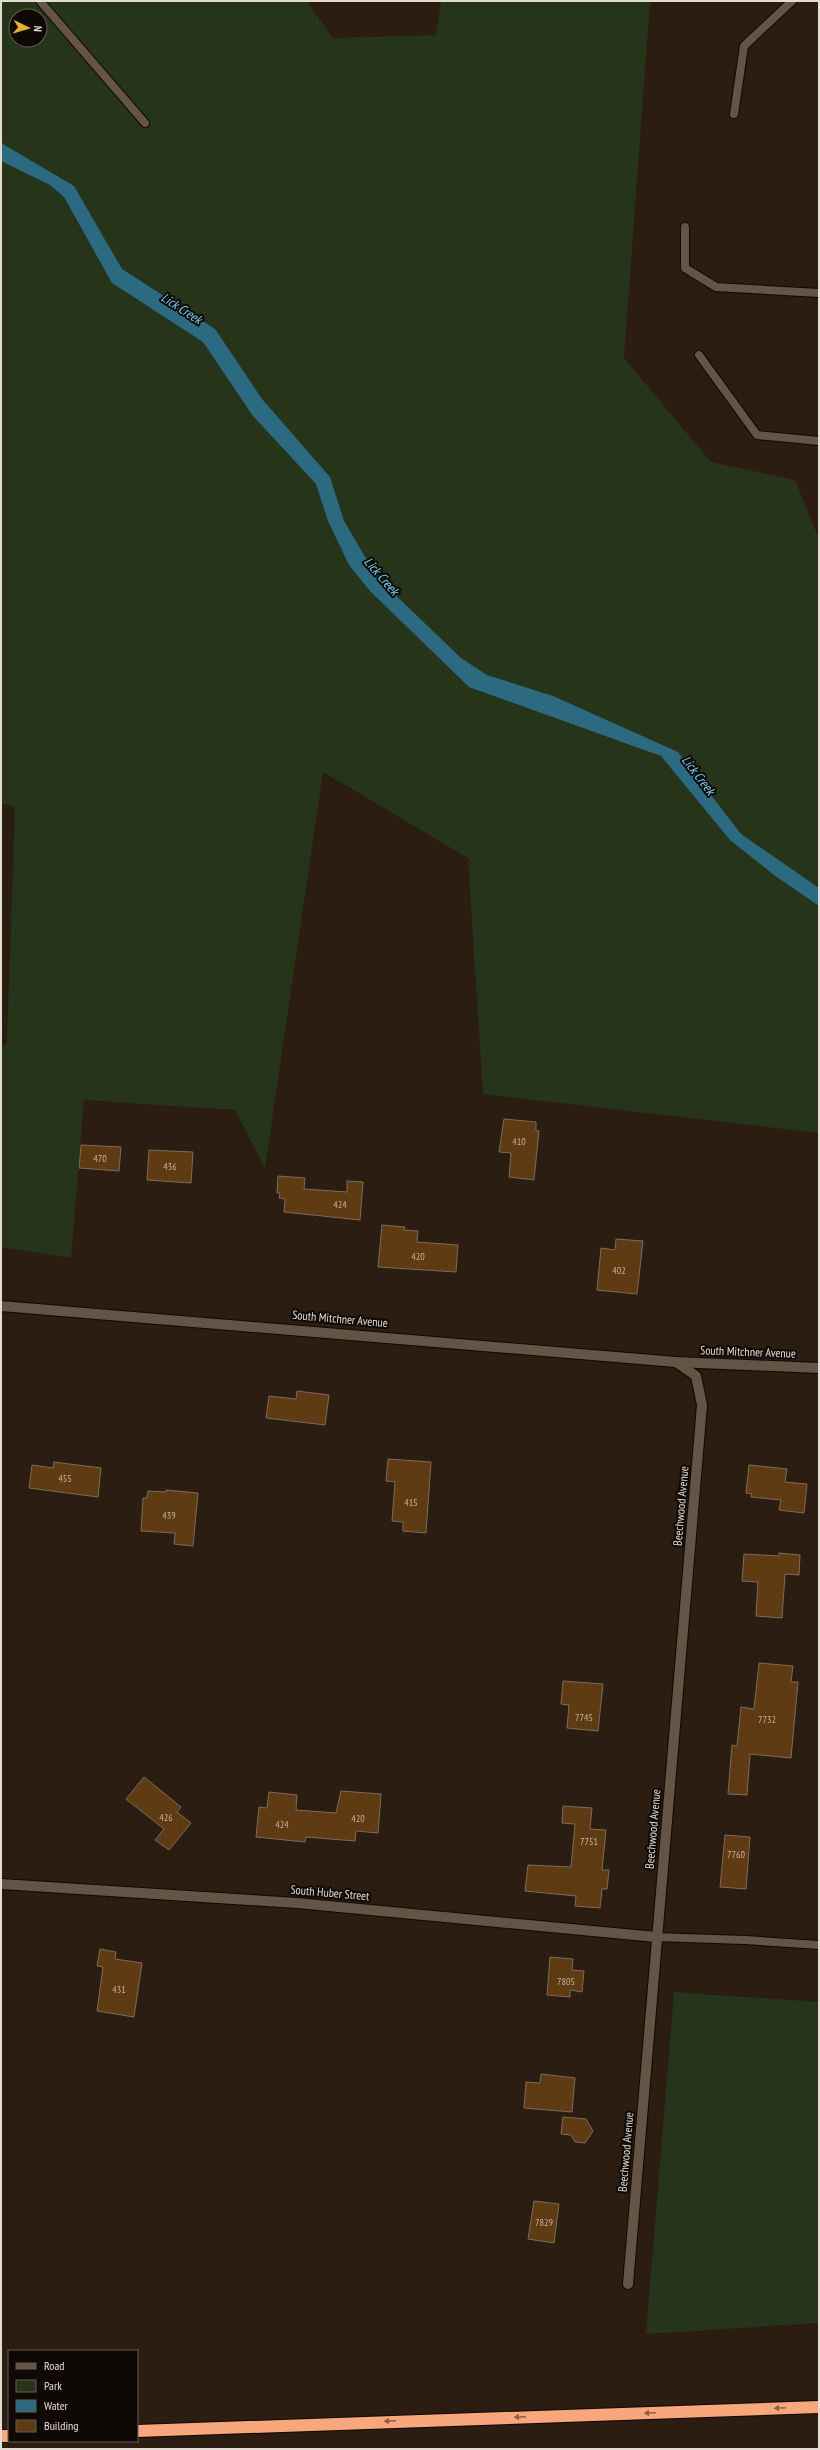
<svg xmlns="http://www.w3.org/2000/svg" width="820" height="2450" font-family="'PT Sans Narrow',sans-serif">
<rect width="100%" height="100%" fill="#2b1d11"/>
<!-- green -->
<g fill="#26341a" fill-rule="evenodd">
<path d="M1 1H307L333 38 436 35 441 1H650L624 358 711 462 795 480 819 539V1133L483 1094 468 858 323 772 265 1168 235 1110 84 1100 71 1258 1 1247V1048L7 1043 15 807 1 803ZM16 16H40V40H16Z"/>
<polygon points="674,1992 819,2002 819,2323 646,2334"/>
</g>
<!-- water -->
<polygon fill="#2c6a82" points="1,143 74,186 122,269 215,329 262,399 330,477 344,521 367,560 387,587 461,658 487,675 553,696 678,752 741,834 819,888 819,906 774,875 730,840 661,756 469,687 370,591 349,565 328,521 316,484 253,416 203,342 112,283 64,197 50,185 1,161"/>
<!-- building -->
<g fill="#5f3b13" stroke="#7c6c5d">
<polygon points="504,1119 536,1122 536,1131 539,1131 534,1180 509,1177 511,1153 499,1152"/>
<polygon points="81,1145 121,1147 119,1171 79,1168"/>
<polygon points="149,1150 193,1152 191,1183 147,1180"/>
<polygon points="278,1176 305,1178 304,1189 347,1192 347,1181 363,1182 360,1220 284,1212 285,1199 279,1198 280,1193 277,1193"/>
<polygon points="382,1225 405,1227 404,1230 418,1231 417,1242 458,1245 456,1272 378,1267"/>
<polygon points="616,1239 643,1241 637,1294 597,1290 601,1248 615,1250"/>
<polygon points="297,1391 329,1395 325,1425 266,1418 269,1396 296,1399"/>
<polygon points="388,1459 431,1462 426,1533 403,1531 403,1522 392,1521 395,1482 386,1481"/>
<polygon points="54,1462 101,1468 98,1497 29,1488 32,1465 53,1468"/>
<polygon points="749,1465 787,1469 785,1482 807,1484 804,1513 779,1510 781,1500 751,1497 752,1494 746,1493"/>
<polygon points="166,1490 198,1493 193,1546 174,1544 175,1533 141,1531 143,1498 147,1498 148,1491 166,1492"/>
<polygon points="779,1553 800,1555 799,1575 785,1574 782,1618 756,1616 758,1582 742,1581 744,1554 779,1556"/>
<polygon points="759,1663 793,1666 791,1682 798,1682 791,1758 750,1754 747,1795 728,1794 732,1745 737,1746 741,1707 754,1709"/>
<polygon points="563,1681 603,1684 598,1731 567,1728 569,1705 561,1704"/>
<polygon points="144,1777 181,1807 177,1812 191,1823 169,1850 155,1840 164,1829 126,1799"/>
<polygon points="341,1791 381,1794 378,1833 356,1831 355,1841 306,1837 305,1842 256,1837 259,1807 267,1808 269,1792 297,1795 296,1810 336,1813"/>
<polygon points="563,1806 592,1808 590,1829 606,1830 602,1870 609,1870 607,1889 602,1889 600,1908 575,1906 576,1896 525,1891 528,1865 571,1867 575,1824 562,1823"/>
<polygon points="725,1835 750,1837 746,1889 720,1887"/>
<polygon points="100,1949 116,1952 115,1959 142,1963 134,2017 97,2011 103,1967 97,1966"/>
<polygon points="550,1957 573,1959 572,1970 584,1971 582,1992 570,1990 570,1997 547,1995"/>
<polygon points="541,2074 575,2078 572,2112 524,2108 526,2082 540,2083"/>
<polygon points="563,2117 586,2119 593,2131 585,2143 575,2142 571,2135 561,2134"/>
<polygon points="534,2201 559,2204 554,2243 528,2239"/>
</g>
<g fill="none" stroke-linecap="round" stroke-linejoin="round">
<defs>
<g id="service">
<polyline points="40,1 145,123"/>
<polyline points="734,114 744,46 792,1"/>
<polyline points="685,227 685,268 716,287 819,293"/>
<polyline points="699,355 757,435 819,441"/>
<polyline points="656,1937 745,1940 819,1945"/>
</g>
<g id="minor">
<polyline points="1,1306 676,1362 696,1376 702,1405 628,2284"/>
<polyline points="676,1362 819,1368"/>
<polyline points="1,1884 297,1903 656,1937"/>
</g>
<g id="motorway">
<polyline points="137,2431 819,2407"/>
<polyline points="1,2436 9,2436"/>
</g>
</defs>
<!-- service casing -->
<use href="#service" stroke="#130701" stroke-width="10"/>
<!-- minor casing -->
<use href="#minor" stroke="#130701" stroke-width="12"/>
<!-- motorway casing -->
<use href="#motorway" stroke="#130701" stroke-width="14"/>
<!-- service -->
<use href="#service" stroke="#645446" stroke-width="8"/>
<!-- minor -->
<use href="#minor" stroke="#645446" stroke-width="10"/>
<!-- motorway -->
<use href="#motorway" stroke="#f8a77c" stroke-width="12"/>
</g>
<!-- one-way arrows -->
<defs><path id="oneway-solid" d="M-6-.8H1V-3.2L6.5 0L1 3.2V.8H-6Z"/></defs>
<g fill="#8f6046">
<use href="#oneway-solid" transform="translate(780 2408) rotate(178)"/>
<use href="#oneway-solid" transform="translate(650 2413) rotate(178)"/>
<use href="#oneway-solid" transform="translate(520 2417) rotate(178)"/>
<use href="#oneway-solid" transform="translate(390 2421) rotate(178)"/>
</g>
<g text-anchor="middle" stroke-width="4" stroke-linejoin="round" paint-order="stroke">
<!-- number labels -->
<g font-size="10" fill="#c3b3a3">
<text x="519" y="1145">410</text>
<text x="100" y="1162">470</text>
<text x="170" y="1170">436</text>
<text x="340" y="1208">424</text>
<text x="418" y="1260">420</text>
<text x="619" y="1274">402</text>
<text x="65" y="1482">455</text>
<text x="411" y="1506">415</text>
<text x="169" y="1519">439</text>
<text x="584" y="1721">7745</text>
<text x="767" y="1723">7732</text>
<text x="166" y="1821">426</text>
<text x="358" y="1822">420</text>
<text x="282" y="1828">424</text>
<text x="589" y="1845">7751</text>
<text x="736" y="1858">7760</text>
<text x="566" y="1985">7805</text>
<text x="119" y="1993">431</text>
<text x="544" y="2226">7829</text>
</g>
<!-- street labels -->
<g font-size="12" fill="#e4dbd3" stroke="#0f0905">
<text transform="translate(340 1319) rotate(5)" y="4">South Mitchner Avenue</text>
<text transform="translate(748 1352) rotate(2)" y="4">South Mitchner Avenue</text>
<text transform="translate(681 1506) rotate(-85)" y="4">Beechwood Avenue</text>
<text transform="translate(653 1829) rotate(-85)" y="4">Beechwood Avenue</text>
<text transform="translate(330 1893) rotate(5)" y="4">South Huber Street</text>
<text transform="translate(626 2152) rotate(-85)" y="4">Beechwood Avenue</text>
</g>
<!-- water labels -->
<g font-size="13" font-style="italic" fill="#75d2f8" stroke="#0f0905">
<text transform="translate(182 308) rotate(33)" y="5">Lick Creek</text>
<text transform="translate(382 576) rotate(49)" y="5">Lick Creek</text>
<text transform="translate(699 775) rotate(53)" y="5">Lick Creek</text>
</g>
</g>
<!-- border -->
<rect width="820" height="2450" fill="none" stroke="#e4dbd3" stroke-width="4"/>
<!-- legend -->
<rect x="8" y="2350" width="130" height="92" fill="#0f0905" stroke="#645d57"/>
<rect x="16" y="2363" width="20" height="6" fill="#645446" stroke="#645d57"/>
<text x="44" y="2370" font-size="12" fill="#e4dbd3">Road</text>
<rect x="16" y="2380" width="20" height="12" fill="#26341a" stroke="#645d57"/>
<text x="44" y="2390" font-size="12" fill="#e4dbd3">Park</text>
<rect x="16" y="2400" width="20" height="12" fill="#2c6a82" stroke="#645d57"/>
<text x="44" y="2410" font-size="12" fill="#e4dbd3">Water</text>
<rect x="16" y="2420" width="20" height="12" fill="#5f3b13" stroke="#645d57"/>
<text x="44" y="2430" font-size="12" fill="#e4dbd3">Building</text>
<!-- north arrow -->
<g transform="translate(28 28) rotate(95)"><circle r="19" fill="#0f0905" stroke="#645d57"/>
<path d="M0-3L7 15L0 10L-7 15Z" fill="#e6ad36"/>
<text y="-6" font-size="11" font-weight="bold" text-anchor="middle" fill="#e4dbd3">N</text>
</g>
</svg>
